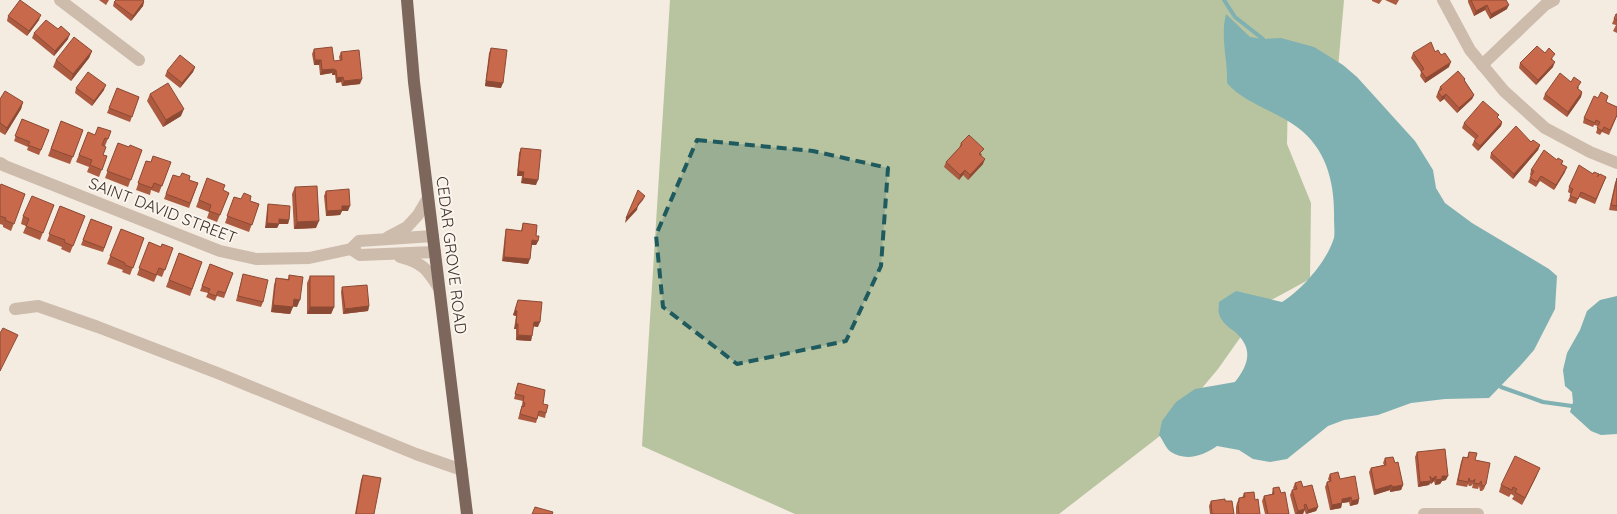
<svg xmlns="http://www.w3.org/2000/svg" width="1617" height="514" font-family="Quicksand,sans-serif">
<rect width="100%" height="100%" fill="#f4ebe1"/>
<!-- green -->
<polygon fill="#b8c4a0" points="670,0 1344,0 1338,68 1288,89 1287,144 1311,203 1310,279 1264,304 1218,369 1165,432 1059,514 795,514 642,446"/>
<!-- water -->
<g fill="#7fb0b2">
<path d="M1226 14 1250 37 1263 39 1281 38 1314 47 1343 65 1357 77 1415 141 1433 170 1436 188 1445 203 1472 223 1549 269 1557 276 1555 309 1534 350 1520 366 1489 398 1445 399 1411 403 1378 415 1344 420 1328 426 1287 459 1270 462 1253 459 1239 450 1217 446C1204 455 1187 462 1171 452 1166 449 1163 440 1159 435L1162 421 1176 402 1195 389 1235 382C1249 364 1254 348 1234 331 1228 327 1221 321 1219 314 1218 311 1219 306 1219 302L1236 291 1282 302C1302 290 1327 261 1334 238 1335 232 1334 225 1334 219 1335 184 1327 149 1297 127 1276 111 1244 103 1227 83 1228 59 1220 38 1226 14Z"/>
<polygon points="1617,296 1617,434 1601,435 1591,431 1570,412 1573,402 1572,392 1565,386 1563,370 1567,353 1580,330 1587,311 1600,300"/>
</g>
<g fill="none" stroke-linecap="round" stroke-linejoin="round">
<!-- stream -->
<g stroke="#7fb0b2" stroke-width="4">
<polyline points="1224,0 1235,17 1263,39"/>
<polyline points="1501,387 1543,402 1572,406"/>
</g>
<!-- minor -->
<g stroke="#cdbbac" stroke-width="12">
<polyline points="60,0 139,60"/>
<polyline points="1443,0 1470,50 1504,91 1545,128 1590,152 1617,163"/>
<polyline points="1482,65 1545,5 1554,0"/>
<polyline points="0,163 5,166 220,251 256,259 309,258 351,249 359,241 433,236"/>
<polyline points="388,237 407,227 418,215 428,198"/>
<polyline points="351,249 360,255 435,252"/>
<path d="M400 257C423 263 427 269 439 288"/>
<polyline points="15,309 38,306 98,327 220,374 416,454 462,470"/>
<polyline points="1424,514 1478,514"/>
</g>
<!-- major -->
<polyline stroke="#7d675c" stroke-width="12" points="407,0 414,82 467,514"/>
</g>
<!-- wall -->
<g fill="#ac5a40">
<polygon points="99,0 109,0 106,5"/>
<polygon points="1372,0 1382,0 1379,4 1372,1"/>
<polygon points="1385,0 1399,0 1396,5"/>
<polygon points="1468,0 1506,0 1507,9 1490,19 1485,10 1474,16 1468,2"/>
<polygon points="144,1 143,6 131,21 113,6 114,2"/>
<polygon points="1616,14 1617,14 1617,33 1613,31 1616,25 1612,24"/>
<polygon points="8,16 39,20 27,36 7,21"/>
<polygon points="34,33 68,39 54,56 32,38"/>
<polygon points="491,48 501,88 485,86 489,53"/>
<polygon points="314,49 334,61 340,61 339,57 341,52 360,84 342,86 341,82 336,83 335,75 332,75 332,73 320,75 319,65 314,65 312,54"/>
<polygon points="92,51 89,58 71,81 53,67 56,60"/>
<polygon points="1435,52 1449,67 1425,83 1420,76 1421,72 1411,58 1413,53"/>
<polygon points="1545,53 1553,59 1552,60 1553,67 1536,85 1519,68 1520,63"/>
<polygon points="195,67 193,72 180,88 165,76 167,71"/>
<polygon points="1465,79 1465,81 1474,95 1472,99 1457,113 1444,99 1440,102 1436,97 1440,87"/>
<polygon points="1571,82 1579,87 1578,89 1582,92 1581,97 1567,117 1543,99 1545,94"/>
<polygon points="76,88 104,90 92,106 75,93"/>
<polygon points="117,88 139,97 130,122 107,113"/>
<polygon points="150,94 181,116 163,127 147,101"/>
<polygon points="0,99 23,102 21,109 5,135 0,132"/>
<polygon points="1606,102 1617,107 1617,116 1609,135 1602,132 1600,135 1596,133 1598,126 1594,125 1593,127 1583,123 1584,118"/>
<polygon points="1498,118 1502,122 1501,126 1478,151 1472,145 1475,139 1462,128 1464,123"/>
<polygon points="22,119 49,130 39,155 27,150 28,147 14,141"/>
<polygon points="61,121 83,130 70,164 48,156"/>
<polygon points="111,131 105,146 103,155 107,156 99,177 87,172 89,167 76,162 88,132 95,135"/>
<polygon points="118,143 129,147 142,150 128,187 105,178"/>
<polygon points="961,143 982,154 981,156 983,164 968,180 963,175 959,180 944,167 946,162 959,148"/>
<polygon points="1540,145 1538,150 1513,179 1490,158 1491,153"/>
<polygon points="521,148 536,185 521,183 522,176 517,176 519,153"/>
<polygon points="1557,160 1563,161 1562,164 1565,172 1554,190 1540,181 1536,187 1528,182 1531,176 1530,175 1531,170"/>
<polygon points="146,161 151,162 171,162 159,193 151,190 150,195 136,190"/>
<polygon points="173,175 198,183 189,208 164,199"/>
<polygon points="1598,176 1606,177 1595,204 1579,197 1576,204 1568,201 1571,194 1568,192 1569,187"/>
<polygon points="207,178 223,190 229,193 217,222 207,218 209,212 196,207"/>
<polygon points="1617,178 1617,211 1609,210 1615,183"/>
<polygon points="0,186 25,194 11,231 3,227 3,225 0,224"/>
<polygon points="295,187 316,228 294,229 292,194"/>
<polygon points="326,191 348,211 342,211 340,215 326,216 324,196"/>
<polygon points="234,197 241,199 250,201 259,204 249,232 225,223"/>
<polygon points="268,204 289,220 288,224 279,224 277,228 265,228 267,209"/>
<polygon points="54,205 40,240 23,233 26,226 21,224 23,216"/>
<polygon points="60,206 85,216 70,253 61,249 62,247 47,241"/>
<polygon points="91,219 112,227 103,252 81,245"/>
<polygon points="523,223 536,236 538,241 536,245 531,245 528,264 502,261 505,234 506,229 521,231"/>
<polygon points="121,229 144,238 130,275 122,272 123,270 107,264"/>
<polygon points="149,242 161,247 173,248 162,277 157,275 154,282 137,275"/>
<polygon points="179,253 202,262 190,296 166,287"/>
<polygon points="210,264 233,273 224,298 217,296 215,301 206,297 208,293 200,291"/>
<polygon points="243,274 263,302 261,307 236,301"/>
<polygon points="289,275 297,307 293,306 290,314 271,312 274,285 276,278 288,279"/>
<polygon points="310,276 334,307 331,314 307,314 307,283"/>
<polygon points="342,287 369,306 368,311 343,314 341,292"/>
<polygon points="518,300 538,327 533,326 531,341 516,340 516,329 514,329 516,316 513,315"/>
<polygon points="518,383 543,404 546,413 545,418 538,416 536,423 518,419 523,401 514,399"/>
<polygon points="1417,452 1446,480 1442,481 1440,484 1435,485 1434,481 1431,484 1430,483 1429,485 1418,487 1415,457"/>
<polygon points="1469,452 1475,460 1486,484 1484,489 1482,491 1480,491 1479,486 1478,489 1472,488 1473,484 1471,486 1469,486 1468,484 1467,487 1456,485 1461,462 1463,457 1467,458"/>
<polygon points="1385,458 1395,463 1403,485 1401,490 1390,492 1390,490 1374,495 1369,472 1371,468 1384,465 1383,463"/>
<polygon points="1330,474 1340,479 1359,499 1358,504 1350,506 1349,502 1342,503 1341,508 1330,510 1325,487 1327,482 1329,481 1328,479"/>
<polygon points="363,475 374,514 355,514 361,480"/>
<polygon points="1537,475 1522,505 1512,499 1514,496 1511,494 1509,497 1499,492 1501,485"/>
<polygon points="1295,483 1303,487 1318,507 1316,511 1306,514 1304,510 1303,514 1295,514 1290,495 1292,490 1294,490 1293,488"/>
<polygon points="1273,488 1281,493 1289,514 1265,514 1262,501 1264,496 1272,494 1272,493"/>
<polygon points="1244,493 1255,500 1260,514 1236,514 1236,507 1237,503 1239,498 1242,498"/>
<polygon points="1211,501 1225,501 1234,514 1210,514 1209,506"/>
</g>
<!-- shaded-wall -->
<g fill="#8c4a34">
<polygon points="144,1 143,6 131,21 133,16"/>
<polygon points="1487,5 1485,10 1474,16 1476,11"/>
<polygon points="1509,5 1507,9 1490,19 1491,14"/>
<polygon points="41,15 39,20 27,36 29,31"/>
<polygon points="70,34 68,39 54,56 55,51"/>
<polygon points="92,51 89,58 71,81 73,74"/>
<polygon points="315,60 321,60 319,65 314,65"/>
<polygon points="1451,62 1449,67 1425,83 1426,78"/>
<polygon points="1555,62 1553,67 1536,85 1538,80"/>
<polygon points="195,67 193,72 180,88 182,83"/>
<polygon points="334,69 332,73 320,75 322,70"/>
<polygon points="334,70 336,70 335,75 332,75"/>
<polygon points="343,77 341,82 336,83 337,78"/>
<polygon points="362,79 360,84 342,86 344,81"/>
<polygon points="486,81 503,83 501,88 485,86"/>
<polygon points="106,85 104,90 92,106 94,101"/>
<polygon points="1582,92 1581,97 1567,117 1568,112"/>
<polygon points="1446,94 1444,99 1440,102 1442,97"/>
<polygon points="1474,95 1472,99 1457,113 1459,108"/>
<polygon points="23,102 21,109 5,135 7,128"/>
<polygon points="184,109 181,116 163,127 166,120"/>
<polygon points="1502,122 1501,126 1478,151 1480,146"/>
<polygon points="1540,145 1538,150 1513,179 1514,174"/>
<polygon points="985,159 983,164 968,180 970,175"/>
<polygon points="1567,167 1565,172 1554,190 1556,185"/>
<polygon points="965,170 963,175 959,180 960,175"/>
<polygon points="518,171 524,172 522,176 517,176"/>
<polygon points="523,178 538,180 536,185 521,183"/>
<polygon points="645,196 643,200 638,206 637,210 625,223 626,218"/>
<polygon points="342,206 350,206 348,211 342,211 340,215 326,216 327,211"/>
<polygon points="279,219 289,220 288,224 279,224 277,228 265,228 267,223"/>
<polygon points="319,221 316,228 294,229 297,222"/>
<polygon points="532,240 538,241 536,245 530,245"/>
<polygon points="504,257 530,259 528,264 502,261"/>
<polygon points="294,299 300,300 297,307 291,306"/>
<polygon points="273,305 293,307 290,314 271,312"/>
<polygon points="369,306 368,311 343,314 345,309"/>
<polygon points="310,307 334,307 331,314 307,314"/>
<polygon points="515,310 517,311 516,316 513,315"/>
<polygon points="534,322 540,322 538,327 532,326"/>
<polygon points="516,324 518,324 516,329 514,329"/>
<polygon points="518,335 532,336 531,341 516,340"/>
<polygon points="1540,468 1537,475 1522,505 1525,498"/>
<polygon points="1436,476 1434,481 1431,484 1432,479"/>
<polygon points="1442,476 1448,476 1446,480 1442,481 1440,484 1435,485 1436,480"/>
<polygon points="1431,481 1429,485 1418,487 1420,482"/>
<polygon points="1392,485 1390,490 1374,495 1375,490"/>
<polygon points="1403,485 1401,490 1390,492 1392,487"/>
<polygon points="1351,497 1349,502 1342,503 1341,508 1330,510 1332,505 1342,499"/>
<polygon points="1359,499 1358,504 1350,506 1352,501"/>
<polygon points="1318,507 1316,511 1306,514 1308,510"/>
<polygon points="1305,509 1303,514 1296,514 1298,511"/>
</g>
<!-- building -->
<g fill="#c8694b" stroke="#8c4a34">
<polygon points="20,0 41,15 29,31 8,16"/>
<polygon points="116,0 143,0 144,1 133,16 114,2"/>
<polygon points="1471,0 1506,0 1509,5 1491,14 1487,5 1476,11"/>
<polygon points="1616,14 1617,14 1617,20 1614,19"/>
<polygon points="46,20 58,29 61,26 70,34 55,51 34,33"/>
<polygon points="74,37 92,51 73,74 56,60"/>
<polygon points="1431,42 1435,52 1438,50 1441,55 1445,53 1451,62 1426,78 1421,71 1424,69 1413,53"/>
<polygon points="1537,46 1545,53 1549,48 1555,54 1551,59 1555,62 1538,80 1520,63"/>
<polygon points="332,47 334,61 342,60 341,52 359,50 362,79 344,81 343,77 337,78 336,70 334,70 334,69 322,70 321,60 315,60 314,49"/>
<polygon points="491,48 507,50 503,83 486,81"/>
<polygon points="180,55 195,67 182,83 167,71"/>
<polygon points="1458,71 1465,79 1464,80 1474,95 1459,108 1446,94 1442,97 1438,92 1442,89 1440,87"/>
<polygon points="88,72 106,85 94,101 76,88"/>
<polygon points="1560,73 1571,82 1574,77 1581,82 1577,88 1582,92 1568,112 1545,94"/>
<polygon points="168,83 184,109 166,120 150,94"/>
<polygon points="117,88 139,97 132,117 109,108"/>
<polygon points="5,91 23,102 7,128 0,123 0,99"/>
<polygon points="1601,92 1608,96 1606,102 1617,107 1617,115 1610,130 1604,127 1602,131 1597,128 1600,122 1596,120 1595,123 1584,118 1594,96 1598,98"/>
<polygon points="1483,101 1499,115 1497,117 1502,122 1480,146 1474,141 1478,136 1464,123"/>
<polygon points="22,119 49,130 41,150 28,145 30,142 15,136"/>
<polygon points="61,121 83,130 73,157 51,149"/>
<polygon points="1516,126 1531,142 1533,140 1540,145 1514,174 1491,153"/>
<polygon points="98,127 111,131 108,139 105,138 102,145 106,147 103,155 107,156 102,170 90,165 92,160 79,155 88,132 95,135"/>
<polygon points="969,135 984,149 979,154 985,159 970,175 965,170 960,175 946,162 962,145 961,143"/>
<polygon points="118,143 129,147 130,145 142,150 131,180 107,171"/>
<polygon points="521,148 541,150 538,180 523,178 524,172 518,171"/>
<polygon points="1544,150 1557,160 1558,158 1563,161 1561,164 1567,167 1556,185 1541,176 1537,182 1530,178 1534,171 1531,170"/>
<polygon points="153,156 171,162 162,186 154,183 152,188 138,183 146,161 151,162"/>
<polygon points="1579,165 1593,174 1594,172 1599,174 1597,177 1600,174 1606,177 1596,199 1581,192 1578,199 1570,196 1573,189 1569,187"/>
<polygon points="182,173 190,176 189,180 198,183 190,203 166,194 173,175 180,177"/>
<polygon points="207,178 225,185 223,190 229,193 220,215 209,211 211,205 199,200"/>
<polygon points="1617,178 1617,206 1611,205"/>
<polygon points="1,184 25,194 14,224 5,220 6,218 0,216 0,186"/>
<polygon points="317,186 319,221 297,222 295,187"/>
<polygon points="349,189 350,206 342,206 342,210 327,211 326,191"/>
<polygon points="638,190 645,196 638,204 638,206 626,218"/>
<polygon points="244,193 251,196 250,201 259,204 252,225 227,216 234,197 241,199"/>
<polygon points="32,196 54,205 43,233 26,226 29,219 23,216"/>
<polygon points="268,204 290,206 289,220 279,219 279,224 267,223"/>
<polygon points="60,206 85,216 73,246 64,242 65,240 49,234"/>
<polygon points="91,219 112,227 104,248 83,240"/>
<polygon points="523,223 537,225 536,236 539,236 538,241 532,240 530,259 504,257 506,229 522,231"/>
<polygon points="121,229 144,238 133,268 125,265 125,263 110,256"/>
<polygon points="149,242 161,247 162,244 173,248 165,270 159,268 156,275 139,268"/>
<polygon points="179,253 202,262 192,289 169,280"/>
<polygon points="210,264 233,273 225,293 218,291 216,296 208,293 210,289 202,286"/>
<polygon points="243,274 268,280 263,302 238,296"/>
<polygon points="289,275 303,277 300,300 294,299 293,307 273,305 276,278 289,280"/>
<rect x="310" y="276" width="24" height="31"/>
<polygon points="367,285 369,306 345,309 342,287"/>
<polygon points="518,300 542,302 540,322 534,322 532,336 518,335 518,324 516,324 517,311 515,310"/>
<polygon points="3,328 18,335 0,371 0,333"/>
<polygon points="518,383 545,390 543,404 548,405 546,413 539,411 537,419 520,414 522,406 524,407 525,403 523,403 524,396 515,394"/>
<polygon points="1445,449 1448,476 1442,476 1442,479 1436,480 1436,476 1432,479 1430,476 1431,481 1420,482 1417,452"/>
<polygon points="1469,452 1477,453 1475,460 1490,463 1486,484 1484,486 1482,486 1481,481 1479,484 1474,483 1475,479 1473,481 1470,481 1469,478 1468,482 1458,480 1463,457 1468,458"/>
<polygon points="1515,456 1540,468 1525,498 1515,492 1517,489 1513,487 1512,490 1501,485"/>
<polygon points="1393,457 1395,463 1398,462 1403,485 1392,487 1392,485 1375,490 1371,468 1386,465 1385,458"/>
<polygon points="1338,472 1340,479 1355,476 1359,499 1352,501 1351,497 1348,498 1342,499 1342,503 1332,505 1327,482 1331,481 1330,474"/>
<polygon points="363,475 381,478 374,514 356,514"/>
<polygon points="1301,481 1303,487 1312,485 1318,507 1308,510 1306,504 1304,505 1305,509 1298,511 1292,490 1297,489 1295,483"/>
<polygon points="1279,487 1281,493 1285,492 1289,514 1268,514 1264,496 1274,494 1273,488"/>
<polygon points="1254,492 1255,500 1258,499 1260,514 1239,514 1238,503 1239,502 1239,498 1245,497 1244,493"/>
<polygon points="1225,499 1225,501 1232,501 1234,514 1212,514 1211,501"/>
<polygon points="535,507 553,512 552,514 553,514 532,514"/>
</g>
<!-- marked area -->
<path fill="#1f5a5e" fill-opacity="0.2" stroke="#1f5a5e" stroke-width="4" stroke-dasharray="10 6" stroke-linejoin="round" d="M697 140 813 151 888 168 881 266 846 341 737 364 663 307 656 235Z"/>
<g text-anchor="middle" stroke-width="4" stroke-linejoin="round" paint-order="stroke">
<!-- street labels -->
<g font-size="16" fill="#3b302b" stroke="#fbf5ee">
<text transform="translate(163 210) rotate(21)" y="6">SAINT DAVID STREET</text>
<text transform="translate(452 255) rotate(83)" y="6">CEDAR GROVE ROAD</text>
</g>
</g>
</svg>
